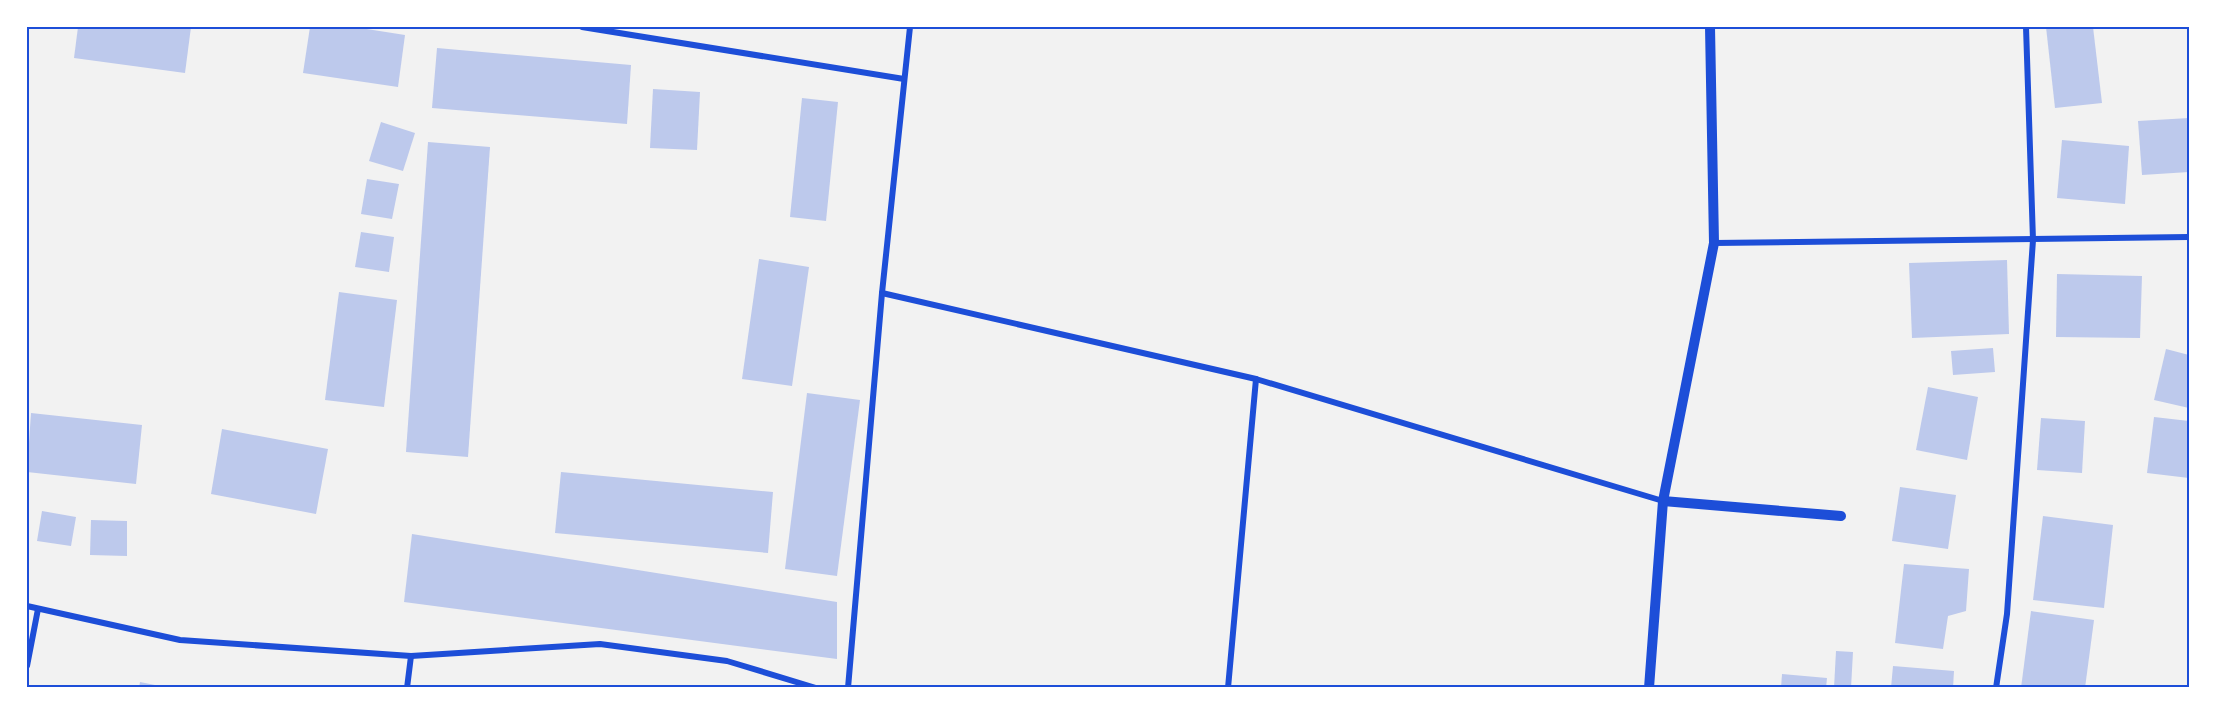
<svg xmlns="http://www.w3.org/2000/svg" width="2216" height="715" font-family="'Fira Sans Condensed',sans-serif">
<rect width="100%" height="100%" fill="#f2f2f2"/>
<!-- building -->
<g fill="#bdc9ec">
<polygon points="78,27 191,27 185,73 74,58"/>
<polygon points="310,27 354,27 405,35 398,87 303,73"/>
<polygon points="2046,27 2093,27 2102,103 2055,108"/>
<polygon points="437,48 631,65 627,124 432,108"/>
<polygon points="653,89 700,92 697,150 650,148"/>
<polygon points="802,98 838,102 826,221 790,217"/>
<polygon points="2189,118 2189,172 2142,175 2138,121"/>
<polygon points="381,122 415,133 403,171 369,161"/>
<polygon points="2062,140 2129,146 2125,204 2057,198"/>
<polygon points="428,142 490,147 468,457 406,452"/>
<polygon points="367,179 399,184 392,219 361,214"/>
<polygon points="361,232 394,237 389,272 355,267"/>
<polygon points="759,259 809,267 792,386 742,379"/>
<polygon points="2007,260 2009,334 1912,338 1909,263"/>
<polygon points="2057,274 2142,276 2140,338 2056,337"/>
<polygon points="339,292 397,300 384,407 325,400"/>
<polygon points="1993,348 1995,372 1953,375 1951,351"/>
<polygon points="2166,349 2189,355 2189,408 2154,400"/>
<polygon points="1928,387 1978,397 1967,460 1916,450"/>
<polygon points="807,393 860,400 837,576 785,569"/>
<polygon points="31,413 142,425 136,484 27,472"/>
<polygon points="2154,417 2189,421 2189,478 2147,473"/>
<polygon points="2041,418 2085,421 2082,473 2037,470"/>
<polygon points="222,429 328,449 316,514 211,494"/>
<polygon points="561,472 773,492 768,553 555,533"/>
<polygon points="1900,487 1956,495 1948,549 1892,541"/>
<polygon points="42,511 76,517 71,546 37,541"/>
<polygon points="2043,516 2113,525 2104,608 2033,600"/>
<polygon points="91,520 127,521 127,556 90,555"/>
<polygon points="412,534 837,602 837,659 404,602"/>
<polygon points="1904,564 1969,569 1966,611 1948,616 1943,649 1895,643"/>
<polygon points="2031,611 2094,620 2085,688 2021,688"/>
<polygon points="1836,651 1853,652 1851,688 1834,688"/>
<polygon points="1893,666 1954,671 1953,688 1891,688"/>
<polygon points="1782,674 1827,678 1826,688 1781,688"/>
<polygon points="140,682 160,686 160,688 139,688"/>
</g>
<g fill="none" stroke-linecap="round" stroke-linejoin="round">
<!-- minor -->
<g stroke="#1d4ed8" stroke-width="6">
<polyline points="582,27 904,79"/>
<polyline points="1714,243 2189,237"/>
<polyline points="882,293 1256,379 1663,501"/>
<polyline points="27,606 180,640 411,656 600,644 727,661 816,688"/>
<polyline points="27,666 38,609"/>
<polyline points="407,688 411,656"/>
<polyline points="848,688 882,293 910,27"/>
<polyline points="1228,688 1256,379"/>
<polyline points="1996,688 2007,614 2033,240 2026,27"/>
</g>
<!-- tertiary -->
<g stroke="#1d4ed8" stroke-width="10">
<polyline points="1663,501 1841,516"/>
<polyline points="1649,688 1663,501 1714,243 1710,27"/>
</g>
</g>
<!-- border -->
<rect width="2216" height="715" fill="none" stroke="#ffffff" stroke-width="57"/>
<rect x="28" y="28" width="2160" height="658" fill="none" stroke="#1d4ed8" stroke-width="2"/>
</svg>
